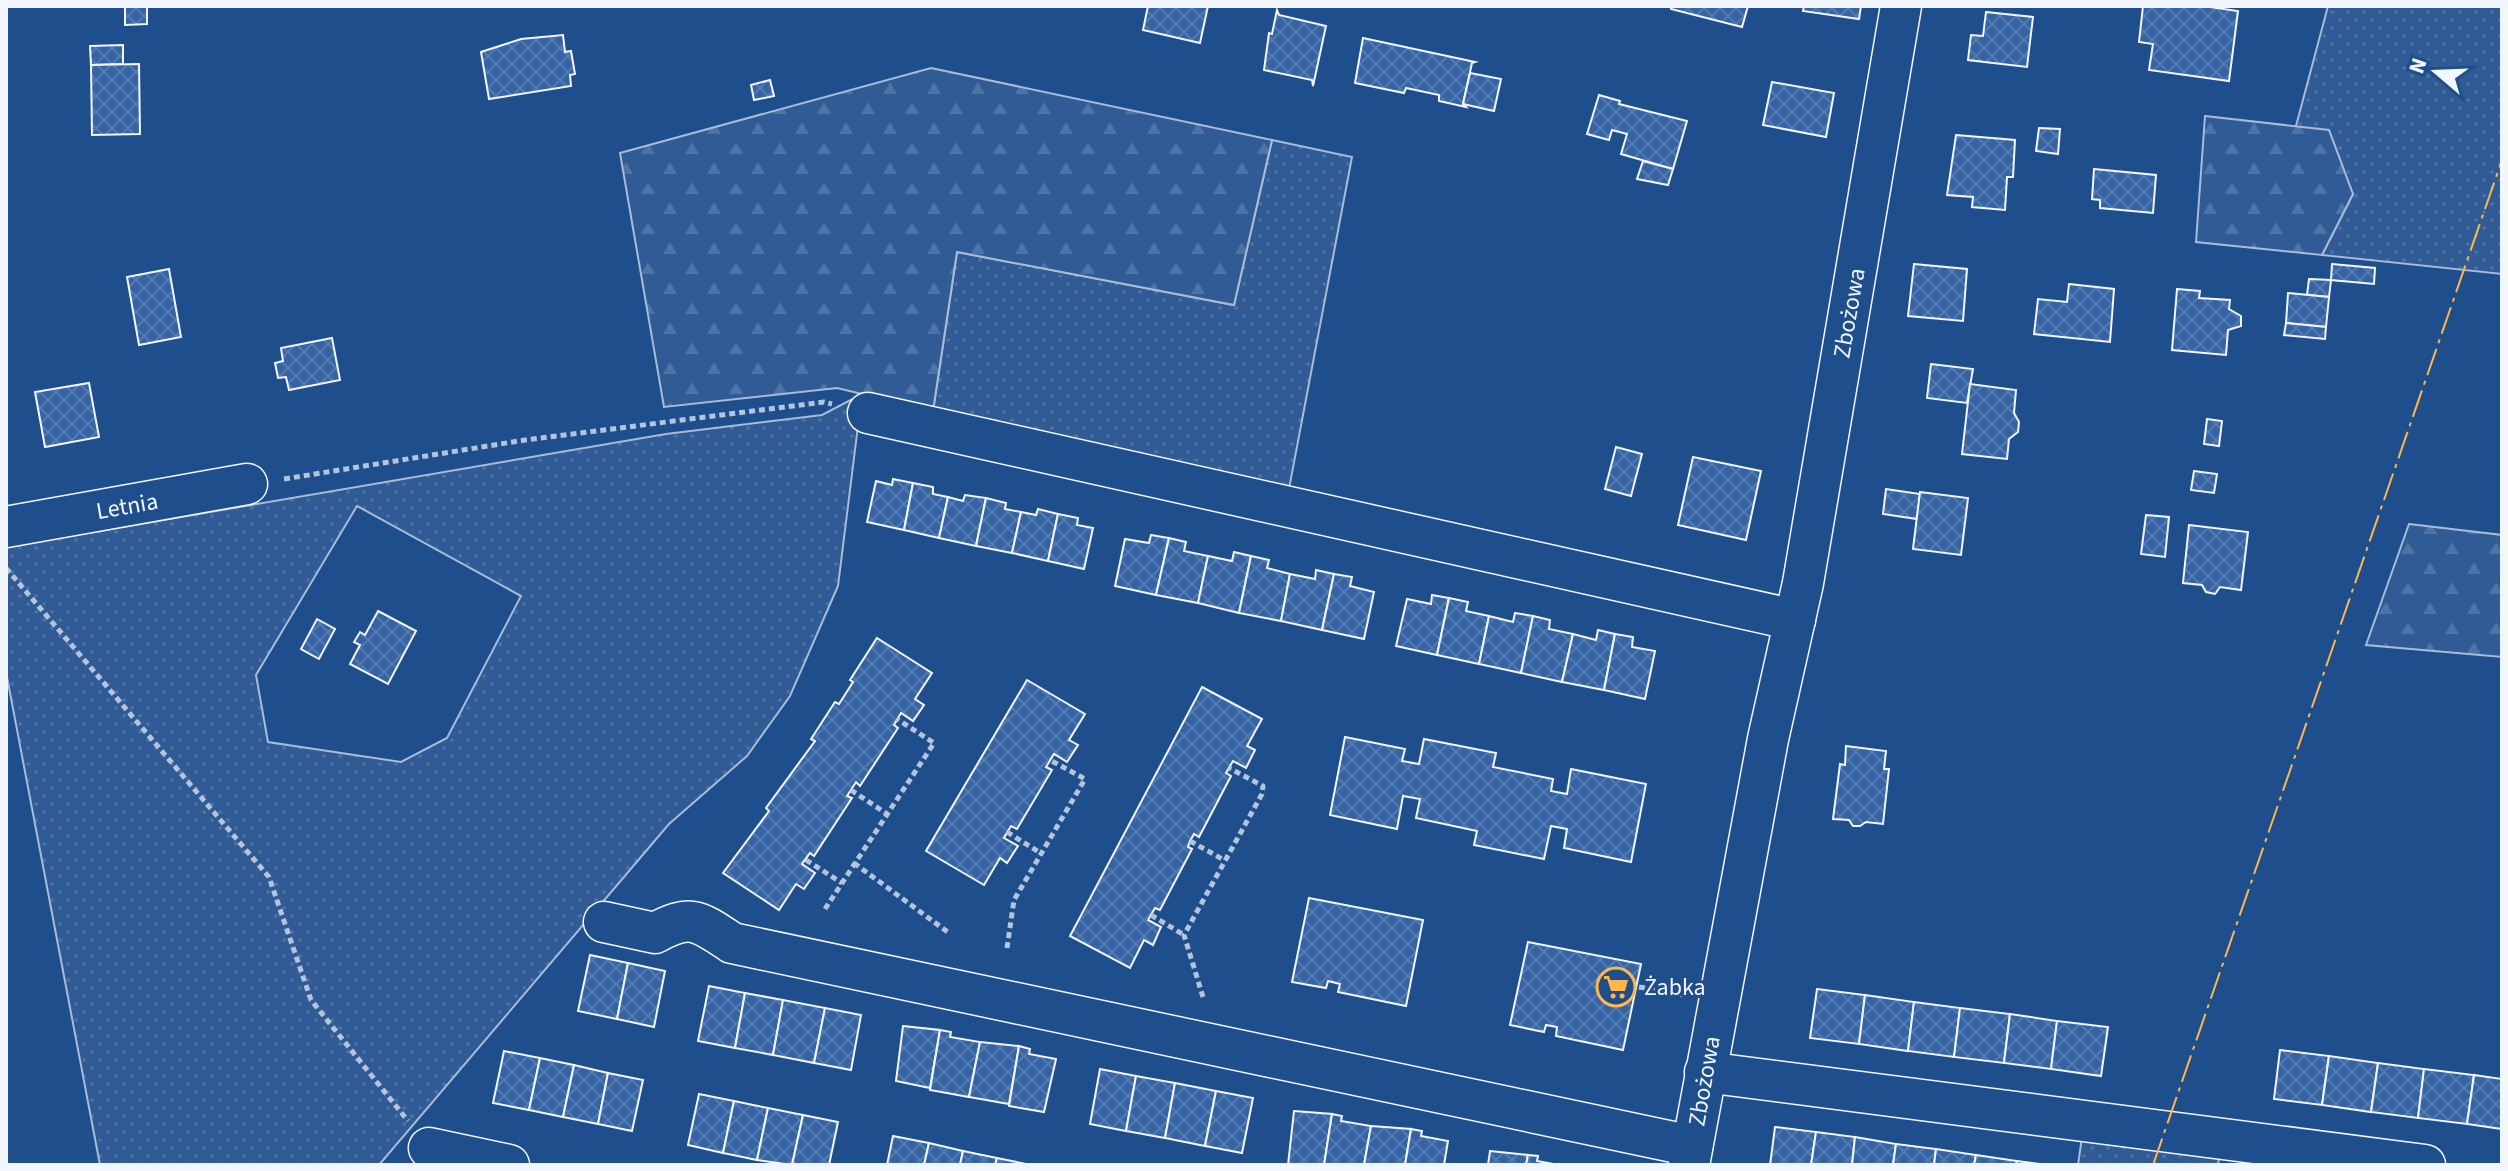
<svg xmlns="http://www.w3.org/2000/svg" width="2508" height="1171" font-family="'Source Sans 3',sans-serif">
<defs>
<pattern id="grass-dots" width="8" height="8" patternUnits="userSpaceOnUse" patternTransform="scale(2)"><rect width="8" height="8" fill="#305b95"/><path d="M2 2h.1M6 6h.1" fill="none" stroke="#4e73a5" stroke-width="1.8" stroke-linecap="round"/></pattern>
<pattern id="forest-firs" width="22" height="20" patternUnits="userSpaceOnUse" patternTransform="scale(2)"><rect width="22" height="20" fill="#305b95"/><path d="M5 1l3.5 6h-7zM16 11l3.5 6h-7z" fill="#4e73a5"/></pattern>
<pattern id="building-cross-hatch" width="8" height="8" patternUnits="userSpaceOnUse" patternTransform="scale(2)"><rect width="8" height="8" fill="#3563a3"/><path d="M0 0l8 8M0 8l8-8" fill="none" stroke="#537ab1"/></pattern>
</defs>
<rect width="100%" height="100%" fill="#1f4e8c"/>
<!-- grass -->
<g fill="url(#grass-dots)" stroke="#a8bbd7" stroke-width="2" fill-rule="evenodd">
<polygon points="2328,6 2502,6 2502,274 2322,255 2353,194 2296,126"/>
<polygon points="1272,140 1352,157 1288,494 933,411 957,252 1234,305"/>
<path d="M862 394 838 586 790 696 747 756 669 824 379 1165H100L6 672V547L666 434 822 415ZM357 506 521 596 447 738 401 762 268 742 256 675Z"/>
<polygon points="2082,1137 2219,1158 2218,1165 2078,1165"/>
</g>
<!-- forest -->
<g fill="url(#forest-firs)" stroke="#a8bbd7" stroke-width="2">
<polygon points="931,68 1272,140 1234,305 957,252 933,411 837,388 664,407 620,153"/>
<polygon points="2205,116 2329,130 2353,194 2322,255 2196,242"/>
<polygon points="2409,524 2502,535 2502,657 2366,645"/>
</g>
<!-- building -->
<g fill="url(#building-cross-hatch)" stroke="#f2f6ff" stroke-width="2">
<polygon points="125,6 147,6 147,24 125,25"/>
<polygon points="1148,6 1208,6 1200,43 1143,30"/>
<polygon points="1671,6 1748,6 1742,27 1671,9"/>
<polygon points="1804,6 1861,6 1859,19 1803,11"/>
<polygon points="2143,6 2203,6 2238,11 2229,81 2149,70 2153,44 2139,42"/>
<polygon points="1277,10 1279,15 1326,26 1313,86 1312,80 1264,70 1269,33 1272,34"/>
<polygon points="1986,12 2033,17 2027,67 1968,60 1971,35 1983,36"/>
<polygon points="563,35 565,52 571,51 575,74 570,75 571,86 489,99 481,52 521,39"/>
<polygon points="1363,38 1475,62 1472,63 1463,104 1466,107 1439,101 1439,95 1406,88 1404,93 1355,83"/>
<polygon points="123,45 123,64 91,65 90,46"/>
<polygon points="139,64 140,134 92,135 91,65"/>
<polygon points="1470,73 1501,79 1494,111 1463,104"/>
<polygon points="770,80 774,96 754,100 751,85"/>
<polygon points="1772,82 1834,93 1826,137 1763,125"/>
<polygon points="1599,95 1620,101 1619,104 1687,121 1673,169 1621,154 1627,134 1612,130 1609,140 1587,134"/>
<polygon points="2039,128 2060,129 2058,154 2036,151"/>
<polygon points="1956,135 2015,140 2013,177 2007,177 2005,210 1972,207 1973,197 1947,195"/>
<polygon points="1643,161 1673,169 1668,185 1637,179"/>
<polygon points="2094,169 2156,175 2153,213 2100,208 2100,200 2092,199"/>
<polygon points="1914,264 1967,269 1963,321 1908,316"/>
<polygon points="2332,264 2375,268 2374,284 2331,280"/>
<polygon points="169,269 181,337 139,345 127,277"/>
<polygon points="2309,279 2331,280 2329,297 2307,295"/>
<polygon points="2069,284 2114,289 2110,342 2034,334 2038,299 2067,302"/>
<polygon points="2177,289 2200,291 2199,298 2230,300 2229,309 2241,316 2241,326 2228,330 2226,355 2172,350"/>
<polygon points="2288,293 2329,297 2326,327 2286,323"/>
<polygon points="2286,323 2326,327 2325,339 2284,335"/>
<polygon points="332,338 340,380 289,390 286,377 278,378 275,363 283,361 281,348"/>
<polygon points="1931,364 1973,369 1967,403 1927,398"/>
<polygon points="89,383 99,437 45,447 35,392"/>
<polygon points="1970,384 2016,390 2014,413 2019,422 2018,432 2009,439 2007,459 1962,454"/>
<polygon points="2207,419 2222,421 2219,446 2204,444"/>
<polygon points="1616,447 1642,454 1631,496 1605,489"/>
<polygon points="1693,457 1761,471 1746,540 1678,525"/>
<polygon points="2194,471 2217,474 2214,493 2191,490"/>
<polygon points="893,479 913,483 904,530 867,522 876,481 892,485"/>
<polygon points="913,483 933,487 933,494 948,497 939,538 904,530"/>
<polygon points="1886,489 1920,494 1917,519 1883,514"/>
<polygon points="1920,492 1968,498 1961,555 1913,549"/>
<polygon points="965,495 986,498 976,546 939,538 948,497 963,501"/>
<polygon points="986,498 1006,503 1005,509 1021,512 1012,553 976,546"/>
<polygon points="1038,509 1058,514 1048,561 1012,553 1021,512 1036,515"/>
<polygon points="1058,514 1078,518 1077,525 1093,528 1084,569 1048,561"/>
<polygon points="2146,515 2169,517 2165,557 2141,554"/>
<polygon points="2189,525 2248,532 2241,590 2220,587 2215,594 2206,592 2202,585 2183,583"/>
<polygon points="1151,535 1169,538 1156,595 1115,586 1125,539 1149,543"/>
<polygon points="1169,538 1186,542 1184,551 1208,556 1198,603 1156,595"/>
<polygon points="1234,552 1251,556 1239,613 1198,603 1208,556 1232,561"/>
<polygon points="1251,556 1269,560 1267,568 1290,574 1281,621 1239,613"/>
<polygon points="1316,570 1334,574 1322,630 1281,621 1290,574 1315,579"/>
<polygon points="1334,574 1352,577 1350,586 1374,592 1364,639 1322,630"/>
<polygon points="1432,595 1449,598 1437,655 1396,646 1407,599 1431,604"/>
<polygon points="1449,598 1468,602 1466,611 1489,616 1479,664 1437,655"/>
<polygon points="378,611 416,631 388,684 350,664 360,645 354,642 360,632 365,635"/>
<polygon points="1515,613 1533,616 1521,673 1479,664 1489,616 1513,622"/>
<polygon points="1533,616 1550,620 1549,629 1573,634 1562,682 1521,673"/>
<polygon points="317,619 335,629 319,659 301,649"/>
<polygon points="1598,630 1615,634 1604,690 1562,682 1573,634 1596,640"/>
<polygon points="1615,634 1633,637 1632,647 1655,651 1645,699 1604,690"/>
<polygon points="877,638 932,673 915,699 924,705 913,721 901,713 894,725 898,728 860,786 856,782 851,790 847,796 852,798 814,856 810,853 802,864 815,873 804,889 796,884 779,910 723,873 769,811 766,808 815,741 811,739 835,702 839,704 853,682 850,680"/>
<polygon points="1027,680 1085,714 1069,740 1078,745 1067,762 1054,754 1046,767 1052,770 1017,829 1011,826 1004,838 1018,846 1007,863 1000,858 984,885 926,851"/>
<polygon points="1202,687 1262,719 1247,746 1255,750 1246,768 1233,761 1226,773 1231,776 1199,837 1194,834 1190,841 1188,847 1192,849 1160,910 1155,908 1148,920 1161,927 1153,945 1144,940 1130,968 1070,936"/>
<polygon points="1345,737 1405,749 1402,761 1419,764 1424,739 1496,753 1493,767 1553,779 1551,791 1567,794 1571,769 1646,784 1631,862 1564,848 1567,829 1551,826 1544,859 1474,845 1477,831 1416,818 1420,799 1403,796 1397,829 1330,815"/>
<polygon points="1846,746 1886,751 1884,769 1889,769 1883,824 1866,822 1860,826 1853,826 1849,820 1833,819 1840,764 1845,765"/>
<polygon points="1309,898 1423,920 1406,1006 1338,992 1340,984 1328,981 1326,988 1292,982"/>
<polygon points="1528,942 1641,964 1623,1050 1556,1036 1557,1027 1546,1025 1544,1032 1510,1025"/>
<polygon points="590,955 628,963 617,1019 578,1011"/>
<polygon points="628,963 665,971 654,1027 617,1019"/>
<polygon points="709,986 745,993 735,1048 698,1041"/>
<polygon points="1817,989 1865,995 1859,1044 1810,1038"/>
<polygon points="745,993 783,1000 773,1055 735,1048"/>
<polygon points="1865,995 1914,1002 1908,1051 1859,1044"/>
<polygon points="783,1000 825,1008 814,1063 773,1055"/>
<polygon points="1914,1002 1960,1008 1954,1057 1908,1051"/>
<polygon points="825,1008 861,1015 851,1070 814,1063"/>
<polygon points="1960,1008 2010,1014 2004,1063 1954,1057"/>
<polygon points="2010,1014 2057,1021 2051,1069 2004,1063"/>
<polygon points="2057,1021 2108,1027 2101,1076 2051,1069"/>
<polygon points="903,1026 940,1030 930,1088 896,1081"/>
<polygon points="940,1030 951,1032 950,1037 980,1042 969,1097 930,1090"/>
<polygon points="980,1042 1019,1046 1009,1104 969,1097"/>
<polygon points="1019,1046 1030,1049 1029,1054 1056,1059 1044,1112 1009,1106"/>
<polygon points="2280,1050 2329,1056 2322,1105 2274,1099"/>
<polygon points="504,1051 540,1058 529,1110 493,1103"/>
<polygon points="2329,1056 2378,1063 2371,1112 2322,1105"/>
<polygon points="540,1058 574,1065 563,1117 529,1110"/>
<polygon points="2378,1063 2424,1069 2418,1118 2371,1112"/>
<polygon points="574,1065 608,1073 598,1124 563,1117"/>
<polygon points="1100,1069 1136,1076 1126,1131 1090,1124"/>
<polygon points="2424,1069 2474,1075 2467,1124 2418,1118"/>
<polygon points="608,1073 643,1080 632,1131 598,1124"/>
<polygon points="2474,1075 2502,1079 2502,1129 2467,1124"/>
<polygon points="1136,1076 1175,1083 1165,1138 1126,1131"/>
<polygon points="1175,1083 1216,1091 1205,1146 1165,1138"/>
<polygon points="1216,1091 1253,1098 1242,1153 1205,1146"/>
<polygon points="699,1094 734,1101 723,1153 688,1145"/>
<polygon points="734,1101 768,1108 757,1160 723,1153"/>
<polygon points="768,1108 803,1115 792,1165 757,1160"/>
<polygon points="1294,1111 1332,1114 1324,1165 1288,1165"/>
<polygon points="1332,1114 1342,1116 1341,1121 1371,1126 1364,1165 1324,1165"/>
<polygon points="803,1115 838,1122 829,1165 792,1165"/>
<polygon points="1371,1126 1411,1129 1405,1165 1364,1165"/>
<polygon points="1775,1127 1816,1132 1811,1165 1770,1165"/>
<polygon points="1411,1129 1422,1131 1421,1136 1448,1141 1444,1165 1405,1165"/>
<polygon points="1816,1132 1855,1137 1852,1165 1811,1165"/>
<polygon points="893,1136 929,1143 924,1165 887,1165"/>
<polygon points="1855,1137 1896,1144 1893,1165 1852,1165"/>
<polygon points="929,1143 963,1151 960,1165 924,1165"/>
<polygon points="1896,1144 1936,1149 1934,1165 1893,1165"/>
<polygon points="1936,1149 1976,1155 1974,1165 1934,1165"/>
<polygon points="963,1151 997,1158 995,1165 960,1165"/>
<polygon points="1490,1151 1528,1155 1526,1165 1488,1165"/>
<polygon points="1528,1155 1538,1156 1537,1161 1559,1165 1526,1165"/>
<polygon points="1976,1155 2017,1161 2016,1165 1974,1165"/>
<polygon points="997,1158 1031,1165 995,1165"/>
<polygon points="2017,1161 2048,1165 2016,1165"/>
</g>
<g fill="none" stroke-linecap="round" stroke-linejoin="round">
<defs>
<g id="minor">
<polyline points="868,413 1795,620"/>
<polyline points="6,527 247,484"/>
<path d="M604 922 655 933C691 913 699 921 732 943L1692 1146"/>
<polyline points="1705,1072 2425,1165"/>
<polyline points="429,1148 509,1165"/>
<polyline points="1689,1165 1768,739 1803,583 1901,6"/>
</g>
</defs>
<!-- minor casing -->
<use href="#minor" stroke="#f2f6ff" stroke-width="43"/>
<!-- path -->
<g stroke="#b3c4dc" stroke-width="5" stroke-dasharray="6 4" stroke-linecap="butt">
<polyline points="284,479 525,440 824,402 832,404"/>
<polyline points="6,568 269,877 311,1000 408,1121"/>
<polyline points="851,790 887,814"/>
<polyline points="1007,832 1042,854"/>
<polyline points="1190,841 1224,860"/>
<polyline points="806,860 842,883"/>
<polyline points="854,863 949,933"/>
<polyline points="825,909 934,743 897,719"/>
<polyline points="1151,915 1184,935"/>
<polyline points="1007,948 1014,900 1085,779 1050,760"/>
<polyline points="1639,987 1683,995"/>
<polyline points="1203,997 1184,935 1262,794 1263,786 1229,768"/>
</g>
<!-- minor -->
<use href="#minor" stroke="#1f4e8c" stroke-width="40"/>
<!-- power -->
<polyline stroke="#ffb74d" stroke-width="2" stroke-dasharray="28 6 4 6" stroke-linecap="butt" points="2153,1165 2502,160"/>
</g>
<!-- icons -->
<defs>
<symbol id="supermarket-ring" viewBox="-11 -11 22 22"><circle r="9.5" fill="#1f4e8c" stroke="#ffb74d" stroke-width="1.5"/><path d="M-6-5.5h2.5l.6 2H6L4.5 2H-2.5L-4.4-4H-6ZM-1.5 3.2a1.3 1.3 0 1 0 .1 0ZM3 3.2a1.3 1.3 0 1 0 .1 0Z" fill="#ffb74d"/></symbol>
</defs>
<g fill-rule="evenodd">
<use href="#supermarket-ring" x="1594" y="965" width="44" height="44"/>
</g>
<g text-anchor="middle" stroke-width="6" stroke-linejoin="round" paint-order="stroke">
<!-- street labels -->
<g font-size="24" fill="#f2f6ff" stroke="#1f4e8c">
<text transform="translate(1849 313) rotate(-80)" y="8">Zbożowa</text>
<text transform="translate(127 506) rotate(-10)" y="8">Letnia</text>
<text transform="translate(1704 1081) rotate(-80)" y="8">Zbożowa</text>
</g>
<!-- poi labels -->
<g font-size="24" fill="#f2f6ff" stroke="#1f4e8c" text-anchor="start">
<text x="1644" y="995">Żabka</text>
</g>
</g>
<!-- border -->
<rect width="2508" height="1171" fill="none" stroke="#f2f6ff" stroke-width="16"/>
<!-- north arrow -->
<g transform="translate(2436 72) rotate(289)" stroke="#1f4e8c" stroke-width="6" paint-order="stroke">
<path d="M0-6L14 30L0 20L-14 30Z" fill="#f2f6ff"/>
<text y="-12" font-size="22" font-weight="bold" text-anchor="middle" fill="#f2f6ff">N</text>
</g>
</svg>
